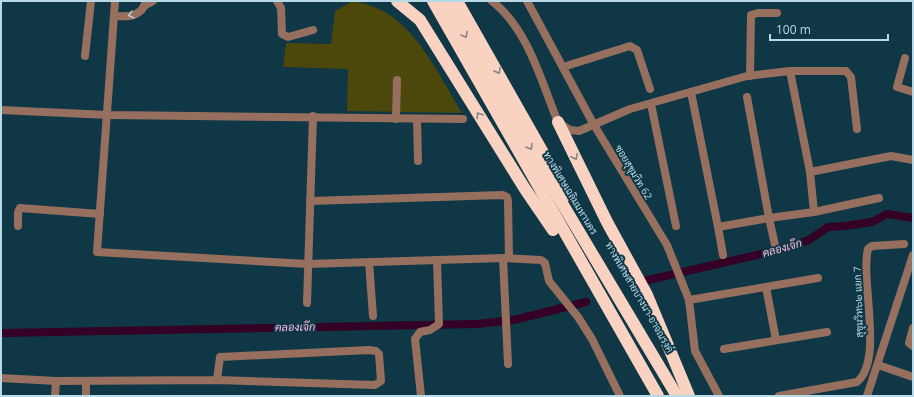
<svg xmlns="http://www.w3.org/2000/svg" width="914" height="397" font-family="'Open Sans',Sarabun,sans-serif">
<rect width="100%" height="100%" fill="#0f3745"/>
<!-- green -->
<path fill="#4c470b" d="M353 1C366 4 377 7 388 14 422 36 441 79 462 113L347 111 348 69 283 67 286 43 331 44 335 11Z"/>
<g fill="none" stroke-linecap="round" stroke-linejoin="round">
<!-- canal -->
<g stroke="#350025" stroke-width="8">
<polyline points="648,280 774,251 809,240 828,227 845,226 872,222 887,214 913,218"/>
<polyline points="1,333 477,324 514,320 586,302"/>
</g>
<!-- minor -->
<g stroke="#966f5e" stroke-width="8">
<polyline points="115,1 97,252 308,264 503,258 541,260 545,263 549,281 578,317 592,339 620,396"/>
<polyline points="277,1 281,8 282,34 288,37 313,30"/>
<path d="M492 1C528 29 541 81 558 122L570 130 579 131 630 109 747 76 790 71H846L851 77 857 129"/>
<polyline points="527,1 594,125 667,245 689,300 695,351 719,396"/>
<polyline points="144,6 153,1"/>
<path d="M115 16C128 17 142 17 146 1"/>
<polyline points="85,56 91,1"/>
<polyline points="905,58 897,87 913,92"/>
<polyline points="563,67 630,46 637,50 650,89"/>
<polyline points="790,71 810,172"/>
<polyline points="750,76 751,15 758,13 777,13"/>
<polyline points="691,92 718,227 769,218 775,245"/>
<polyline points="747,97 769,218 814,212 810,172 891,156 913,160"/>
<polyline points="651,104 676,226"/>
<polyline points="1,110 108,115 463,119"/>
<polyline points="396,119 397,80"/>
<polyline points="417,119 418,161"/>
<polyline points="310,201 503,195 507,197 508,201 509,258"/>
<polyline points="814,212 879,198"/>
<polyline points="18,226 18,212 20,208 100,214"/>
<polyline points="718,227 723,255"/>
<polyline points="503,258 508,364"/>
<polyline points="369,262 373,316"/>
<polyline points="766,287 776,340"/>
<polyline points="689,300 818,278"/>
<polyline points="307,303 313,116"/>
<polyline points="913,328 909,343 913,346"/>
<polyline points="724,349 827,332"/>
<polyline points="878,365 913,377"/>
<polyline points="1,378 56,381 217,380 375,385 381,381 379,354 376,351 369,350 220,357 217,380"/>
<polyline points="86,381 86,396"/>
<polyline points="55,396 56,381"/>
<polyline points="421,396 415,339 420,332 430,330 439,324 437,260"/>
<path d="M779 396 857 382C884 360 860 281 868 249L872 246 904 244"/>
<polyline points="867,396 913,255"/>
</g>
<!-- highway -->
<g stroke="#f9d2c2" stroke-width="12">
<polyline points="397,1 420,20 525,189 553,230"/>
<polyline points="433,1 658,396"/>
<polyline points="445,1 544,173 677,396"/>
<polyline points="457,1 567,195"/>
<polyline points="558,122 607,222 647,295 689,396"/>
</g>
</g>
<!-- one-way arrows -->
<defs><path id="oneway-chevron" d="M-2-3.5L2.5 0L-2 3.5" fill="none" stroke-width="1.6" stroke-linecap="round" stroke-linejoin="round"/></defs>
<use stroke="#b3cad3" href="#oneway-chevron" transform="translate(131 15) rotate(166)"/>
<g stroke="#848484">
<use href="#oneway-chevron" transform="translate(465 35) rotate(60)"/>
<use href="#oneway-chevron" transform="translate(498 71) rotate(61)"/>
<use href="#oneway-chevron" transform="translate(479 115) rotate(-122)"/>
<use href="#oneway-chevron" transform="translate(530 147) rotate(60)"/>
<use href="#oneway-chevron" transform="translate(575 157) rotate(64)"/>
</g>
<g text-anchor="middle" stroke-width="4" stroke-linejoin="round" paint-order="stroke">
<!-- street labels -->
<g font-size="10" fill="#b8dae8" stroke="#0f3745">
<text transform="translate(634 172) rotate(59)" y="4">ซอยสุขุมวิท 62</text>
<text transform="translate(571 193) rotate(59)" y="4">ทางพิเศษเฉลิมมหานคร</text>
<text transform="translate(640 297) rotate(60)" y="4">ทางพิเศษสายบางนา-อาจณรงค์</text>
<text transform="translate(858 302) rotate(-92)" y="4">สุขุมวิท๖๒ แยก 7</text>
</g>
<!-- water labels -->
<g font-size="11" font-style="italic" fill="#ffbbe2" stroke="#0f3745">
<text transform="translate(782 248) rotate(-16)" y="4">คลองเจ๊ก</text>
<text transform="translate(295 327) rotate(-1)" y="4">คลองเจ๊ก</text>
</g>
</g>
<!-- border -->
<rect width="914" height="397" fill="none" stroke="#b8dae8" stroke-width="4"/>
<!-- scale -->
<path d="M770 34v6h118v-6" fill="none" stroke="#b8dae8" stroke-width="2"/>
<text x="776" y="34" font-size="12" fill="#b8dae8" stroke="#0f3745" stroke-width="3" paint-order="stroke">100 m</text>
</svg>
